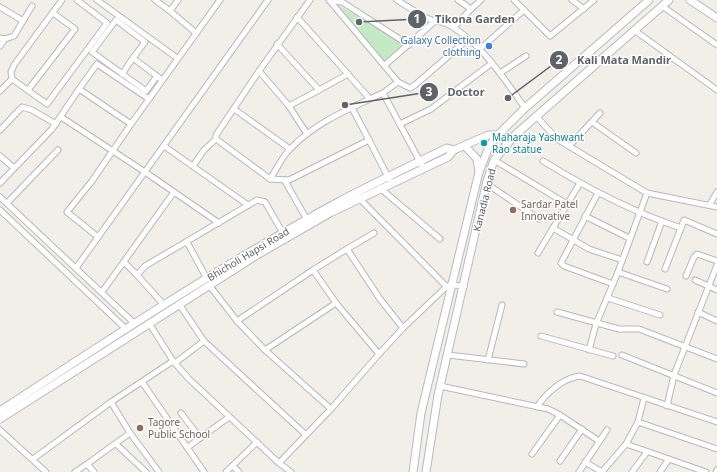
<svg xmlns="http://www.w3.org/2000/svg" width="717" height="472" font-family="'Noto Sans',sans-serif">
<rect width="100%" height="100%" fill="#f1efe8"/>
<!-- garden -->
<polygon fill="#c5e8c5" points="330,1 407,44 385,65"/>
<g fill="none" stroke-linecap="round" stroke-linejoin="round">
<defs>
<g id="street">
<polyline points="97,0 177,58"/>
<polyline points="155,0 170,11"/>
<polyline points="178,0 170,11 196,33"/>
<polyline points="329,0 398,82 383,93 424,169"/>
<path d="M397 0C407 6 418 14 429 19 437 22 443 21 451 26 483 45 504 79 525 108"/>
<polyline points="458,0 471,9 481,0"/>
<polyline points="514,0 550,36 594,0"/>
<polyline points="572,0 584,9"/>
<polyline points="330,1 342,2 409,45"/>
<polyline points="662,6 717,45"/>
<polyline points="0,7 23,21"/>
<polyline points="297,17 370,99"/>
<polyline points="454,27 471,9"/>
<polyline points="634,30 717,90"/>
<polyline points="0,38 5,39 14,36 32,6"/>
<polyline points="277,44 319,90 289,106"/>
<polyline points="0,46 5,39"/>
<polyline points="480,49 524,10"/>
<polyline points="385,65 435,21"/>
<polyline points="259,71 216,135 216,139 270,179"/>
<polyline points="500,73 526,56"/>
<polyline points="122,74 133,58"/>
<polyline points="157,76 146,91 92,52 116,20 145,42 133,58 162,80"/>
<polyline points="12,79 11,72 14,65 62,0"/>
<polyline points="398,82 410,88 415,85 468,39"/>
<polyline points="28,90 75,29 53,13"/>
<polyline points="319,90 348,74"/>
<polyline points="0,91 12,79 47,104 107,23 77,0"/>
<path d="M383 93C351 108 316 122 291 148 282 156 277 169 270 179L289 180 369 140 389 179"/>
<polyline points="149,99 220,0"/>
<polyline points="352,108 369,140"/>
<polyline points="234,109 290,149"/>
<polyline points="536,116 557,139 647,193 717,207"/>
<polyline points="61,117 145,172 219,223"/>
<polyline points="592,122 636,153"/>
<polyline points="400,124 431,109 492,63"/>
<polyline points="0,130 22,107 32,110 56,124"/>
<polyline points="307,134 289,106 259,71 310,0"/>
<polyline points="164,146 248,205"/>
<polyline points="569,146 600,113"/>
<polyline points="0,156 14,168"/>
<polyline points="494,160 567,204"/>
<path d="M543 161C587 188 632 212 681 228L665 269"/>
<polyline points="193,166 204,150 216,139"/>
<polyline points="285,181 307,220"/>
<polyline points="0,183 52,129 79,89 131,124 149,99 97,64 79,89"/>
<polyline points="487,184 539,219"/>
<polyline points="380,188 440,239"/>
<polyline points="598,193 561,263 564,266 613,284"/>
<polyline points="0,197 135,324"/>
<polyline points="358,197 447,287"/>
<polyline points="7,203 58,150"/>
<polyline points="710,204 717,192"/>
<polyline points="0,210 126,329"/>
<polyline points="585,216 629,238"/>
<polyline points="553,228 589,249 622,260"/>
<polyline points="681,228 684,220 717,234"/>
<polyline points="98,237 67,212 92,181 131,124"/>
<polyline points="187,242 207,279"/>
<polyline points="347,249 374,233"/>
<polyline points="538,253 580,183"/>
<polyline points="124,262 137,275"/>
<polyline points="647,262 662,221"/>
<polyline points="76,268 268,0"/>
<polyline points="618,272 647,193"/>
<polyline points="686,276 694,257 697,254 717,261"/>
<polyline points="695,280 717,290"/>
<polyline points="209,285 237,321 313,270"/>
<polyline points="102,292 174,192"/>
<polyline points="608,298 660,315"/>
<polyline points="336,303 379,354"/>
<polyline points="179,304 204,341 305,434"/>
<polyline points="164,305 137,275 145,266 257,200 265,202 283,233"/>
<polyline points="557,312 619,329 639,329 717,359"/>
<polyline points="698,312 717,321"/>
<polyline points="237,321 265,350"/>
<polyline points="149,323 173,361 189,379 279,463 331,409 265,350 336,303 313,270 347,249 380,299 403,328 445,288 451,284 464,287"/>
<polyline points="541,336 613,356"/>
<polyline points="589,350 596,324 618,272 667,289"/>
<polyline points="448,355 524,364"/>
<polyline points="622,355 717,393"/>
<polyline points="488,360 502,305"/>
<polyline points="175,363 204,341"/>
<polyline points="142,382 204,472"/>
<polyline points="440,386 548,409 560,415 599,441"/>
<polyline points="644,398 638,422 717,449"/>
<polyline points="667,406 674,375 717,265"/>
<path d="M537 407C546 393 563 378 580 376L717 422"/>
<polyline points="331,409 379,354 403,328"/>
<polyline points="181,413 200,438"/>
<polyline points="0,430 46,472"/>
<polyline points="116,444 146,472"/>
<polyline points="626,444 706,472"/>
<polyline points="188,447 229,417"/>
<polyline points="532,454 560,415"/>
<polyline points="33,459 111,402"/>
<polyline points="560,461 582,429"/>
<polyline points="585,462 602,472"/>
<polyline points="279,463 291,472"/>
<polyline points="87,464 130,433"/>
<polyline points="233,466 239,472"/>
<polyline points="75,472 87,464 94,472"/>
<polyline points="159,472 130,433 111,402 173,361"/>
<polyline points="226,472 257,442"/>
<polyline points="579,472 607,430"/>
<polyline points="602,472 626,444 638,422"/>
<polyline points="632,472 647,452"/>
<polyline points="660,472 669,459"/>
<polyline points="716,472 717,470"/>
</g>
<g id="secondary">
<polyline points="690,0 717,18"/>
<polyline points="465,146 477,159 479,172"/>
<path d="M0 411C111 338 222 265 338 202 374 183 410 166 447 148L454 150 488 135H498L507 143"/>
<polyline points="0,419 257,255 330,213 448,157 454,150"/>
<polyline points="413,472 421,413 479,172 488,149 495,138 525,108 649,0"/>
<polyline points="426,472 438,395 487,181 494,160 515,135 669,0"/>
</g>
</defs>
<!-- street casing -->
<use href="#street" stroke="#b5b8bc" stroke-width="7"/>
<!-- secondary casing -->
<use href="#secondary" stroke="#b6babf" stroke-width="9"/>
<!-- street -->
<use href="#street" stroke="#fff" stroke-width="5"/>
<!-- secondary -->
<use href="#secondary" stroke="#fff" stroke-width="7"/>
</g>
<!-- markers -->
<circle fill="#3f7fe0" stroke="#fff" stroke-width="1.5" cx="489" cy="46" r="4"/>
<circle fill="#0f9aa8" stroke="#fff" stroke-width="1.5" cx="484" cy="143" r="4"/>
<g fill="#8d6e63" stroke="#fff" stroke-width="1.5">
<circle cx="513" cy="210" r="4"/>
<circle cx="140" cy="428" r="4"/>
</g>
<g text-anchor="middle" stroke-width="3" stroke-linejoin="round" paint-order="stroke">
<!-- shop labels -->
<g font-size="10" fill="#366cbe" stroke="#fff" text-anchor="end">
<text x="481" y="44">Galaxy Collection<tspan x="481" dy="12">clothing</tspan></text>
</g>
<!-- culture labels -->
<g font-size="10" fill="#0d838f" stroke="#fff" text-anchor="start">
<text x="492" y="141">Maharaja Yashwant<tspan x="492" dy="12">Rao statue</tspan></text>
</g>
<!-- street labels -->
<g font-size="10" fill="#5f6368" stroke="#fff">
<text transform="translate(484 200) rotate(-76)" y="4">Kanadia Road</text>
<text transform="translate(248 254) rotate(-31)" y="4">Bhicholi Hapsi Road</text>
</g>
<!-- education labels -->
<g font-size="10" fill="#785e54" stroke="#fff" text-anchor="start">
<text x="521" y="208">Sardar Patel<tspan x="521" dy="12">Innovative</tspan></text>
<text x="148" y="426">Tagore<tspan x="148" dy="12">Public School</tspan></text>
</g>
</g>
<!-- callouts -->
<path fill="none" stroke="#5f6368" stroke-width="1.5" d="M359 22L417 19M508 98L559 60M345 105L429 92"/>
<g fill="#5f6368" stroke="#fff" stroke-width="1.5">
<circle cx="359" cy="22" r="4"/>
<circle cx="508" cy="98" r="4"/>
<circle cx="345" cy="105" r="4"/>
<circle cx="417" cy="19" r="10"/>
<circle cx="559" cy="60" r="10"/>
<circle cx="429" cy="92" r="10"/>
</g>
<g font-size="12" text-anchor="middle" font-weight="bold" fill="#fff">
<text x="417" y="23">1</text>
<text x="559" y="64">2</text>
<text x="429" y="96">3</text>
</g>
<g font-size="11" text-anchor="middle" font-weight="bold" fill="#5f6368" stroke="#fff" stroke-width="3" stroke-linejoin="round" paint-order="stroke">
<text x="475" y="23">Tikona Garden</text>
<text x="624" y="64">Kali Mata Mandir</text>
<text x="466" y="96">Doctor</text>
</g>
</svg>
